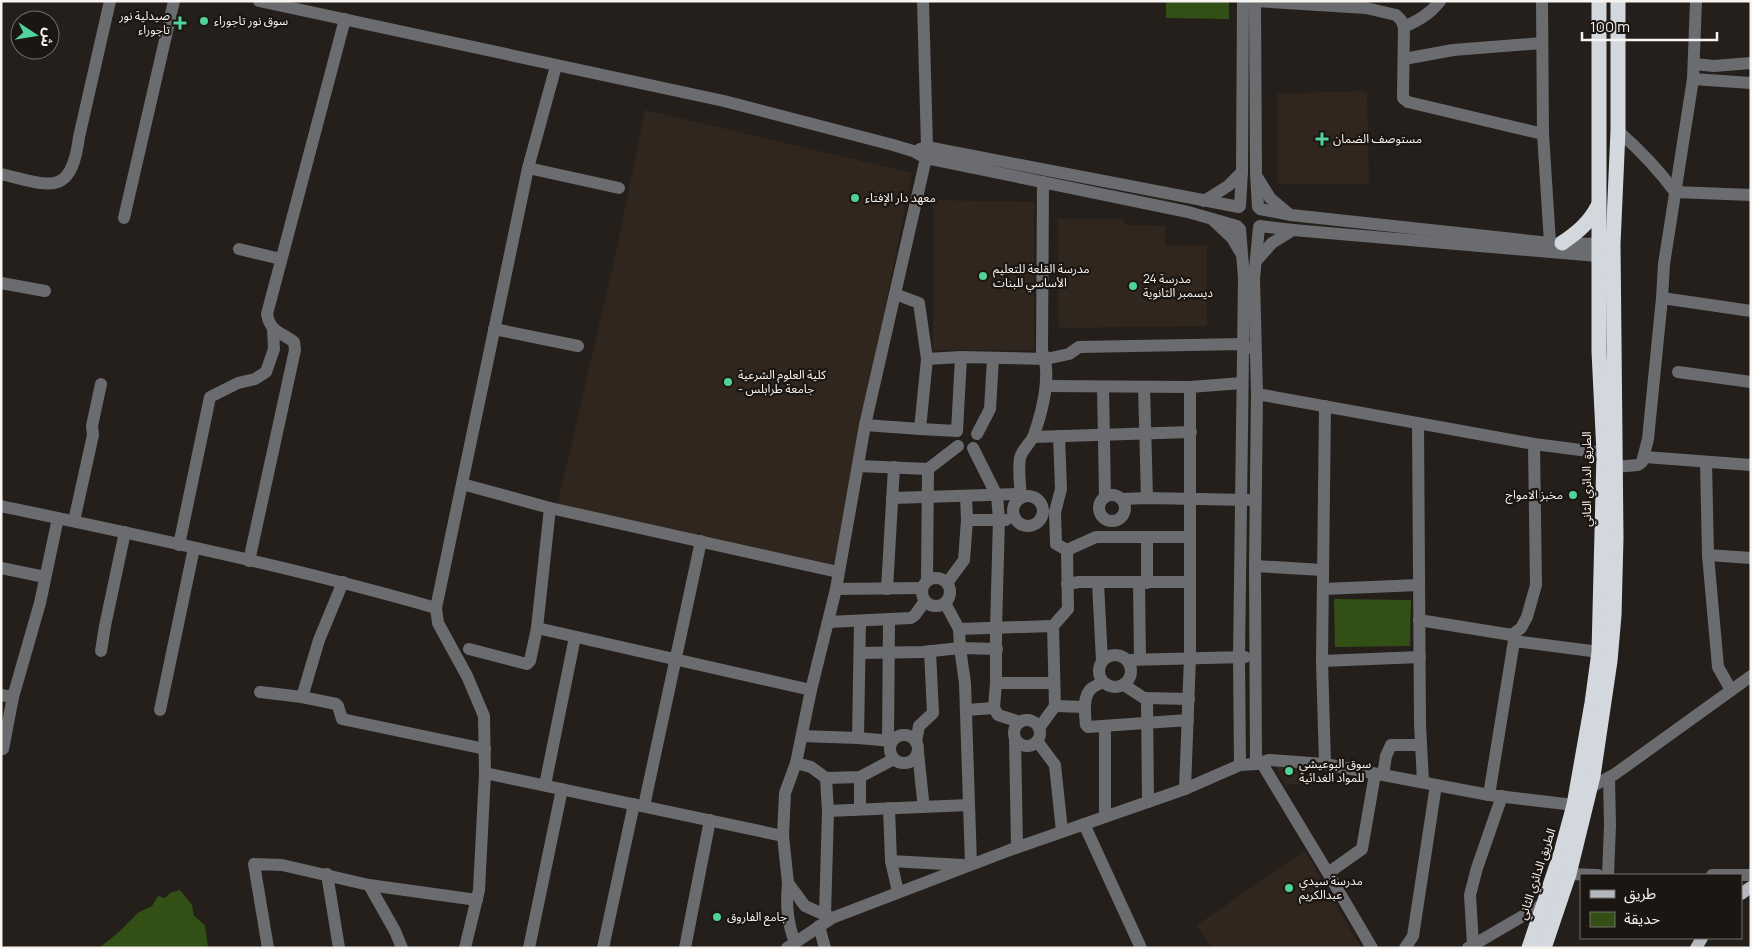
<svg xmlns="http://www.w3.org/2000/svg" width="1752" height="949" font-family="Manrope,'Noto Sans Arabic',sans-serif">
<rect width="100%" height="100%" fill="#241f1b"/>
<!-- built -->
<g fill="#30261e">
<polygon points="1359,91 1367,93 1369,184 1277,184 1277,94"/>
<polygon points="645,110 912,173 833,568 557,506 615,257"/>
<polygon points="933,200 1034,202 1034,350 933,350"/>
<polygon points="1058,219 1124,219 1125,225 1165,226 1165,246 1207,245 1207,326 1059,328"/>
<polygon points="1301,764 1301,777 1304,777 1303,785 1293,784 1285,785 1275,765"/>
<polygon points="1305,851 1361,948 1212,948 1197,925"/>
</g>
<!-- green -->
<g fill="#325015">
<polygon points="1166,1 1229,1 1229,19 1166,18"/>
<polygon points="1334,599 1411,600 1410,646 1335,647"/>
<polygon points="180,890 192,905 194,916 205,925 208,948 99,948 119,932 139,912 152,906 158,896 165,898 170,893"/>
</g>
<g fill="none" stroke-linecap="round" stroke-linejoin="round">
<!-- minor -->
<g stroke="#6a6c6f" stroke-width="12">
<polyline points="259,1 724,101 893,145 913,151 926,158 1188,212 1237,226"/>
<polyline points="1255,1 1366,8 1396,15 1401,20 1404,27 1403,94 1403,98 1408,102 1543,134"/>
<polyline points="1255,1 1256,174 1258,207"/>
<polyline points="1542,1 1543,134 1550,243"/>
<path d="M1404 27C1419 20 1430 14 1440 1"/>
<polyline points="1404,59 1453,50 1542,43"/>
<polyline points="1694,64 1714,66 1751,63"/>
<polyline points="1693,79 1751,83"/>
<path d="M1618 131C1640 150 1658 169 1675 192L1751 195"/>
<polyline points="920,149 927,147 1239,207"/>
<polyline points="528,168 619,188"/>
<path d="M1 174C49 185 71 199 79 137L110 1"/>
<polyline points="1257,177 1270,198 1289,214"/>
<polyline points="1204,201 1228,186 1242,172"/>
<polyline points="1240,206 1242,172 1243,1"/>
<polyline points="1260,209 1291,215 1550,243 1608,244"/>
<polyline points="124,218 174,1"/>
<polyline points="1214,221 1232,238 1241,253"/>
<polyline points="1260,226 1293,230 1609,257"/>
<polyline points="1240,229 1244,278 1239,657 1240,765"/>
<polyline points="239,249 281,259"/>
<polyline points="1256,261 1272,243 1293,230"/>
<polyline points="1,283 45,291"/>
<polyline points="895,294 919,303 927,359 961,357 1046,359 1069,354 1079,347 1243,344 1248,348"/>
<polyline points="1662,298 1751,311"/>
<polyline points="494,329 578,346"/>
<polyline points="1678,372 1751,382"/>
<polyline points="1046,386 1190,387"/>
<polyline points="1103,387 1105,497"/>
<polyline points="1144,387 1147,498"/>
<polyline points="1257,394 1534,444 1604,453"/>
<polyline points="1325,406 1322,661 1325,764"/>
<polyline points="1418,423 1420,724 1423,782"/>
<polyline points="865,425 920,429 927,359"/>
<polyline points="920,429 957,431 961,357"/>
<polyline points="977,434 990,409 993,358"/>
<polyline points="1059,436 1061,489 1055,512 1056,544 1067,550"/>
<polyline points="1033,437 1191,432"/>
<polyline points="973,448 997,496 999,519 996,628 996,683 994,708 998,715 1020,722"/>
<polyline points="1645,457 1751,465"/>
<polyline points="1706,462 1708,555 1751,558"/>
<polyline points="858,466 928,469 958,446"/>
<polyline points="1615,467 1638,465 1642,462 1648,439 1662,298 1664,264 1693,79 1696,1"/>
<polyline points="462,484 550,508 838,572"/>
<circle cx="1112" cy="508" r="13"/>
<circle cx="1028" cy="511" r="15"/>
<polyline points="966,496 967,520 1006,520"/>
<path d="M1021 497C1020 484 1018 471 1020 458 1022 449 1031 443 1034 435 1042 412 1052 374 1042 351L1043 182"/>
<polyline points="892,498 1021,494"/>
<polyline points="1122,499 1147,498 1248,500"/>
<path d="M1 506C147 537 293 567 436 608"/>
<polyline points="550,508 537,628 811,690"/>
<polyline points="74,521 93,435 92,426 101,384"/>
<polyline points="1147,537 1147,583"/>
<polyline points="179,545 210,397 238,383 255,379 266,372 274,349 273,329"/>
<polyline points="1067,550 1096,537 1190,537"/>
<polyline points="1708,555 1718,667 1731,690"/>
<path d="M249 561 295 350 294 342C281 332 270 332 267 314L345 19"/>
<polyline points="1255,566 1323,570"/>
<polyline points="1,568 45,577"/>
<circle cx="936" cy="592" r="14"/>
<polyline points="927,581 928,469"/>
<polyline points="1139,582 1140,659"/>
<polyline points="947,583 964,560 967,520"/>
<polyline points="1098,583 1102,661"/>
<polyline points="1067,584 1079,582 1190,582"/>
<polyline points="836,589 922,588"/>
<polyline points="887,589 894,467"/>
<polyline points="1323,589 1419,585"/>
<polyline points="945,603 959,629 960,648 997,649"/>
<polyline points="1419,620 1512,635 1521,628 1527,617 1536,585 1534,444"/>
<polyline points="828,622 911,618 915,615 925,601"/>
<polyline points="959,629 1053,626"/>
<polyline points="1514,641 1599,652"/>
<polyline points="469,649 527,664 530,661 537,628"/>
<polyline points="101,651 105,626 125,532"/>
<polyline points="860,653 923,652 960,648 965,683 971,864"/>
<circle cx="1115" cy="671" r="16"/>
<polyline points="1127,660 1245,657"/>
<polyline points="1322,661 1420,657"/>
<path d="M1103 682C1099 684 1095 686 1092 688 1082 695 1085 715 1086 725L1088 727 1188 720"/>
<polyline points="996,683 1054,683"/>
<polyline points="1124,685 1147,700 1148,802"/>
<polyline points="260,692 302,697 336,704 338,706 342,719 485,749"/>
<polyline points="1,695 13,697 40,603 58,518"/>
<polyline points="302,697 319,640 343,582"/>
<polyline points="1146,698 1189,699"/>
<polyline points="1055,706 1085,707"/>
<polyline points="160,710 194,548"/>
<polyline points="966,710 994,708"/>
<circle cx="1027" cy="733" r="13"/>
<polyline points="1039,728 1055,706 1053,626 1068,609 1067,550"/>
<circle cx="904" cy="749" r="14"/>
<polyline points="802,736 858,738 860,621"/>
<polyline points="858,738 892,741"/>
<polyline points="1015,738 1017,847"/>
<polyline points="888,741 889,620"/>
<polyline points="1037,741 1055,765 1062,831"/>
<polyline points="916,742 919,726 933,713 930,651"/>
<polyline points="3,749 13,697"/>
<polyline points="918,752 923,800 922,807"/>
<polyline points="1261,762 1328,873 1372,948"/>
<polyline points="796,763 811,767 826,778 828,811 825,915"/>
<polyline points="1256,764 1255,566 1257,394 1254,279 1259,227"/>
<polyline points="485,773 783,836"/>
<polyline points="1383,775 1386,756 1391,745 1421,745"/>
<polyline points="826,778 860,777 894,759"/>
<polyline points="545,785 575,637"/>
<polyline points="1591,787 1615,774 1751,676"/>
<polyline points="1185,789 1190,657 1190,387 1242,383"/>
<polyline points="1489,795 1514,641 1512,635"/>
<polyline points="644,806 701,541"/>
<polyline points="889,808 891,861 898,892"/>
<polyline points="860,809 860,777"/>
<polyline points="828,811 969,805"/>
<polyline points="1105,817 1105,726"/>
<polyline points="1084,824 1141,948"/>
<polyline points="891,861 963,865"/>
<polyline points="1328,873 1362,849 1375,774"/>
<polyline points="327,874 339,948"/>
<polyline points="1569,874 1598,875"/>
<polyline points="1608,875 1610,825 1609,778"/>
<polyline points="1712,875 1751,875"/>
<path d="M788 883C786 905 787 921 795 943"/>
<polyline points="369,885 477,900"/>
<polyline points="832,918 805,906 788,883 783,836 785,793 796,763 811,690 836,589 865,425 926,158 927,147 923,1"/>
<polyline points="819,926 825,948"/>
<polyline points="1473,945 1470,895 1477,868 1502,796"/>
<polyline points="268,948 254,864 282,865 369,885 395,931 402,948"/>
<polyline points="465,948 479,890 485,773 484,716 467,676 438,623 436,608 528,168 556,66"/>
<polyline points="529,948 562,789"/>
<polyline points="603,948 634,804"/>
<polyline points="685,948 710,820"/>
<polyline points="787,948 832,918 1010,850 1185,789 1240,765 1256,764 1269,760 1325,764 1489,795 1574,805"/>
<polyline points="1405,948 1413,936 1436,785"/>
<polyline points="1468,948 1545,903"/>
</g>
<!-- major -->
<g stroke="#b5b9bf" stroke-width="12">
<polyline points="1741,894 1751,887"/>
<polyline points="1696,948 1702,938"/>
</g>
<!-- highway -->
<g stroke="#d3d8de" stroke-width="15">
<path d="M1562 243C1578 232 1589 223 1598 206"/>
<polyline points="1529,948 1561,853 1574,805 1592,703 1599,652 1604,453 1599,352 1599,1"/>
<polyline points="1544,948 1569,874 1593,776 1610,661 1614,615 1616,538 1613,244 1618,131 1618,1"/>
</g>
</g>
<!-- markers -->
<g fill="#4fd399" stroke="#1b1612" stroke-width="2">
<circle cx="204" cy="21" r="5"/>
<path d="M177.5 15.5h5v5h5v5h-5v5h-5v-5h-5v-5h5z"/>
<path d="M1319.5 131.5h5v5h5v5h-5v5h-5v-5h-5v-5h5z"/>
<circle cx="855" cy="198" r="5"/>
<circle cx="983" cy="276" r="5"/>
<circle cx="1133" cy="286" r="5"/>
<circle cx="728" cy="382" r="5"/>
<circle cx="1573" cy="495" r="5"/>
<circle cx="1289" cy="771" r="5"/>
<circle cx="1289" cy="888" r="5"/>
<circle cx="717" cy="917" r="5"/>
</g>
<g text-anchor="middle" stroke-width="4.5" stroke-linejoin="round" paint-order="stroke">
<!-- poi labels -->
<g font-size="12" fill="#f8f4f1" stroke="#1b1612" text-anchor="start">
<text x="170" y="20" text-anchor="end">صيدلية نور<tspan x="170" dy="14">تاجوراء</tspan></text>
<text x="214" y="25">سوق نور تاجوراء</text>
<text x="1333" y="143">مستوصف الضمان</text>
<text x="865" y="202">معهد دار الإفتاء</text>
<text x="993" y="273">مدرسة القلعة للتعليم<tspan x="993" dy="14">الأساسي للبنات</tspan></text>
<text x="1143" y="283">مدرسة 24<tspan x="1143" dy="14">ديسمبر الثانوية</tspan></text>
<text x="738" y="379">كلية العلوم الشرعية<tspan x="738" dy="14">- جامعة طرابلس</tspan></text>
<text x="1563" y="499" text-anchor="end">مخبز الامواج</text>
<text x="1299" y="768">سوق البوعيشي<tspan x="1299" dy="14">للمواد الغدائية</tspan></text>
<text x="1299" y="885">مدرسة سيدي<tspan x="1299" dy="14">عبدالكريم</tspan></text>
<text x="727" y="921">جامع الفاروق</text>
</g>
<!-- street labels -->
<g font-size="12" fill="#f8f4f1" stroke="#1b1612">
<text transform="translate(1587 479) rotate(-90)" y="4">الطريق الدائري الثاني</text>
<text transform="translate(1537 874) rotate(-72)" y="4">الطريق الدائري الثاني</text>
</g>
</g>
<!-- border -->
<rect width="1752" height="949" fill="none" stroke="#f8f4f1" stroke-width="5"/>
<!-- legend -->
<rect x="1580" y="874" width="162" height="65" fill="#1b1612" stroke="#736f6b"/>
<rect x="1590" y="890" width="25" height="8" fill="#b5b9bf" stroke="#736f6b"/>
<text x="1624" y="899" font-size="15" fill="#f8f4f1">طريق</text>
<rect x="1590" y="912" width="25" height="15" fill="#325015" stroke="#736f6b"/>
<text x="1624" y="924" font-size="15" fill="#f8f4f1">حديقة</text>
<!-- north arrow -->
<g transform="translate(35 35) rotate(102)"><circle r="24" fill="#1b1612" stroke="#736f6b"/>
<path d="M0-4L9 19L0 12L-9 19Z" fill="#4fd399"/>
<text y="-8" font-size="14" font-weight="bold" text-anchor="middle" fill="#f8f4f1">ش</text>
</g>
<!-- scale -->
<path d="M1582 32v8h135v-8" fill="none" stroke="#f8f4f1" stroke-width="2.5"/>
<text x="1590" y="32" font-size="15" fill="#f8f4f1" stroke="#1b1612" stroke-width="4" paint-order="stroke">100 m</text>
</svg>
